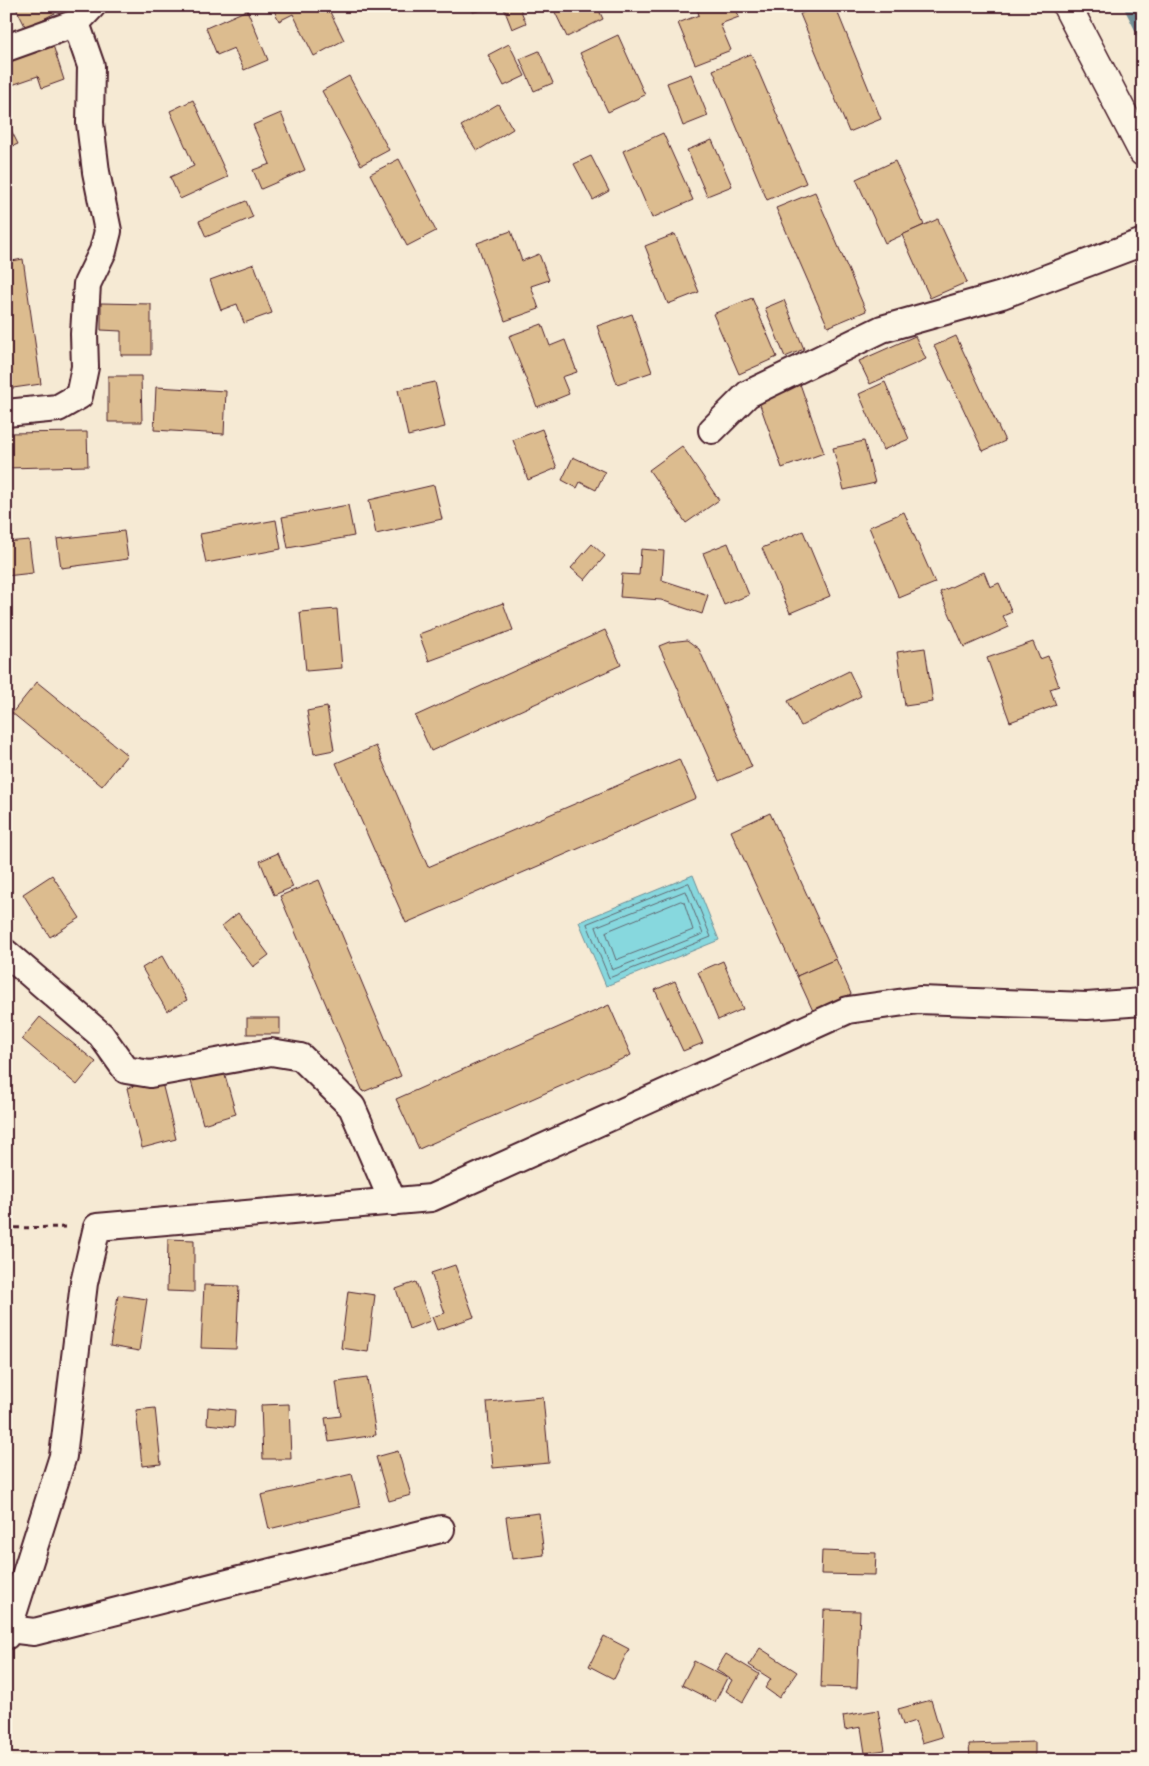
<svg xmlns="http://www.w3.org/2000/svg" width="1149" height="1766" font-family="Sriracha,sans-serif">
<rect width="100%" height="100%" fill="#f6ead4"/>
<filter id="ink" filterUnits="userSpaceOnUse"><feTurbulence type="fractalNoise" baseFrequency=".02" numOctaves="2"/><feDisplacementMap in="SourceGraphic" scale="10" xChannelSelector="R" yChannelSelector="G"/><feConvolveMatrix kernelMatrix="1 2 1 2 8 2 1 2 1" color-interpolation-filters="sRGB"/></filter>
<g filter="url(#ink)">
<!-- water -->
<polygon fill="#87d8de" stroke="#6f8e96" points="693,875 719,940 606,986 579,922"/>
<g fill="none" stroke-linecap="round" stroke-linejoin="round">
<!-- shore -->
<g stroke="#626973" stroke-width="1">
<polygon points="689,883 711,937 609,978 587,924"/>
<polygon points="686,891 703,934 612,970 596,927"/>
<polygon points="681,901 684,902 693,930 616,960 606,932"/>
</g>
<!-- stream -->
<polyline stroke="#6f8e96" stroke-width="9" points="1128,6 1143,36"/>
</g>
<!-- building -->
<g fill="#dcbc8f" stroke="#4a1f2b">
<polygon points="15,6 54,6 57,12 26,28"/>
<polygon points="272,6 327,6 344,40 314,56 293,14 279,21"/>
<polygon points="472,6 487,6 488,9 473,12"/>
<polygon points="503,6 519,6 526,23 512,29"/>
<polygon points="552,6 597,6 603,19 567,37"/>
<polygon points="696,6 735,6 739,17 720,24 731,50 695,64 678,23 699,15"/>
<polygon points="818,6 835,6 881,119 849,132 800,14"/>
<polygon points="247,10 268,60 244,70 234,48 217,55 206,28"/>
<polygon points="618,35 645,95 608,112 580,53"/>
<polygon points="52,42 64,80 42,88 38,76 6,87 6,57"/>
<polygon points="509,44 525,76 504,86 488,55"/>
<polygon points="539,51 553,83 534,91 520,59"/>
<polygon points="751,54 806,183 767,200 713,70"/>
<polygon points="691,74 708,116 683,126 667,83"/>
<polygon points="349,76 389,150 361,165 322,91"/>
<polygon points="193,100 228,177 180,199 170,177 194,166 170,111"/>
<polygon points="498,104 513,129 477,151 461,126"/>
<polygon points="281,113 305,170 261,189 253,170 270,164 253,125"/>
<polygon points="6,120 18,144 6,149"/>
<polygon points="663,133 693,200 652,218 623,151"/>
<polygon points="712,140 732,186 707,196 687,150"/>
<polygon points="591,156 609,191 593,200 574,164"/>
<polygon points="399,159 436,231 407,246 370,174"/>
<polygon points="895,161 924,225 885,243 856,179"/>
<polygon points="815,192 866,311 828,327 776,208"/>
<polygon points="246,201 253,217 206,237 199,221"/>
<polygon points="938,219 967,282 930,298 902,235"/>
<polygon points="511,231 522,261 539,254 549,280 531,286 539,309 505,321 477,243"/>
<polygon points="675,234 699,292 668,304 645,246"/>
<polygon points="23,259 41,384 6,389 6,262"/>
<polygon points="254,264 272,313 244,323 237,304 221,310 210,280"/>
<polygon points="752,298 777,357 739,374 713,314"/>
<polygon points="784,300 804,349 785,357 765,308"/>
<polygon points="101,303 151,304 151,355 121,355 121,331 101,330"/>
<polygon points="632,314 652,372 617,384 597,326"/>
<polygon points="542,324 550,346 565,340 577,372 562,377 569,394 537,407 509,336"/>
<polygon points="915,336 926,359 870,384 859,361"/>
<polygon points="956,336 1005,441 983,451 934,346"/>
<polygon points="108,376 141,376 142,422 108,422"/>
<polygon points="799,381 824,453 782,468 757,396"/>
<polygon points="435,382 445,427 408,436 398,390"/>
<polygon points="885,382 909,439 883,450 859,394"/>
<polygon points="156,387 226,391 224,434 154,430"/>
<polygon points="542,429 557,468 528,480 513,440"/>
<polygon points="87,432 88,466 6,468 6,433"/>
<polygon points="864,441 875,483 844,490 833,448"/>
<polygon points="682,446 719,500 686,523 649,470"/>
<polygon points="573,457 605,472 596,490 580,482 577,488 562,480"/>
<polygon points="434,485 442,519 376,534 369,500"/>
<polygon points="348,505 354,536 288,548 282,517"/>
<polygon points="904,512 935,583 899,598 869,527"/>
<polygon points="276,520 281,549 206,563 200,534"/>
<polygon points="124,531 128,559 61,568 57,539"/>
<polygon points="803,531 830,596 790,613 762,548"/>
<polygon points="29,540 33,573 6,576 6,542"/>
<polygon points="728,543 749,595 724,605 703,553"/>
<polygon points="592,544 605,556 585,580 571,568"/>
<polygon points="641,549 664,551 662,580 708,595 702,614 661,600 620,597 622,574 639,575"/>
<polygon points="984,572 990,587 999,583 1012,612 1003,616 1009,627 964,647 940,592"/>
<polygon points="503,603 513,630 429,661 419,634"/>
<polygon points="337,609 342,668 306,671 300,612"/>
<polygon points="605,630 621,665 431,751 415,716"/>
<polygon points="687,640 699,649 752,767 719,781 659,646 669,642"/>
<polygon points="1033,642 1040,659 1048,656 1059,686 1050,689 1056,705 1010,722 987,658"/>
<polygon points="925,648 933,702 905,706 897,652"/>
<polygon points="849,671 861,696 801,726 788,701"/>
<polygon points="37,682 127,755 102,786 12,713"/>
<polygon points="327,707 334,750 314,754 307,711"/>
<polygon points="376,746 428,867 679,759 696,798 406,923 336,763"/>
<polygon points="770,813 836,959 797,976 731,831"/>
<polygon points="278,853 293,887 274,895 260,861"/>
<polygon points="52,875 80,918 50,937 23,894"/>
<polygon points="319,880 401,1076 363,1092 280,896"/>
<polygon points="238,913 269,955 253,967 222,926"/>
<polygon points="162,956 187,1000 167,1011 142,968"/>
<polygon points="836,959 851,994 813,1011 797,976"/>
<polygon points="723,961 743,1009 718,1020 698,972"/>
<polygon points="675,981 703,1043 683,1051 655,990"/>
<polygon points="609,1005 631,1055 419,1149 396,1099"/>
<polygon points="40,1017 96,1062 77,1085 22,1039"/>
<rect x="247" y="1018" width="33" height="16"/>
<polygon points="222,1065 236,1114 203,1124 189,1074"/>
<polygon points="161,1079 176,1139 142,1148 127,1088"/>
<polygon points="168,1239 194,1240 194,1292 167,1291"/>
<polygon points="455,1265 474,1317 437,1330 432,1317 445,1313 431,1273"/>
<polygon points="416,1282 430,1321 409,1329 396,1289"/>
<polygon points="204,1285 239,1286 236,1349 201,1348"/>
<polygon points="348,1291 375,1295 368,1352 341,1348"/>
<polygon points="118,1295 147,1299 139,1351 110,1346"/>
<polygon points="367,1378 376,1435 329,1442 325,1418 341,1416 336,1382"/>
<polygon points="543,1397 549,1463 493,1468 487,1402"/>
<polygon points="289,1404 291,1459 263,1459 261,1405"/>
<polygon points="208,1407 235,1410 234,1427 207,1424"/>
<polygon points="155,1408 161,1464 142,1466 136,1410"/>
<polygon points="398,1451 411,1495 389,1501 376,1457"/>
<polygon points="352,1474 360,1507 269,1529 261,1495"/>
<polygon points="539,1513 544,1555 512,1559 506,1517"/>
<polygon points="822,1551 876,1553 875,1575 821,1574"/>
<polygon points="824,1610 860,1611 857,1688 821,1687"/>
<polygon points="604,1636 629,1649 614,1679 589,1666"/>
<polygon points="760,1648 797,1672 779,1698 765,1688 771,1679 749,1665"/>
<polygon points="726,1654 759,1674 743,1702 726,1691 732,1680 716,1670"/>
<polygon points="694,1661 727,1678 715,1702 682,1685"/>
<polygon points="931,1700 942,1737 922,1743 915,1721 903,1725 898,1709"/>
<polygon points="878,1710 885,1750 865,1753 861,1727 845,1730 843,1716"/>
<polygon points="1035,1742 1035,1760 970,1760 969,1744"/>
</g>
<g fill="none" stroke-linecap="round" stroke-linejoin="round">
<defs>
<g id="minor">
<polyline points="6,48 76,23 92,6"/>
<polyline points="6,413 58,408 79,396 85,367 84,334 87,284 103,251 108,231 96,172 90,123 91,66 76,23"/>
<polyline points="712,430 748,394 882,329 1002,295 1143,242"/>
<polyline points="6,953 101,1035 126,1070 150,1074 271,1052 301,1057 352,1107 393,1202"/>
<polyline points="9,1629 34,1632 441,1529"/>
<polyline points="6,1636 63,1456 84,1283 97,1227 431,1198 848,1010 919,1000 1087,1006 1143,1002"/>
</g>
<polyline id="secondary" points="1067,6 1143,152"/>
</defs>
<!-- minor casing -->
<use href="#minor" stroke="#4a1f2b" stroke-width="30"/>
<!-- secondary casing -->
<use href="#secondary" stroke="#4a1f2b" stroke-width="31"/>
<!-- path -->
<polyline stroke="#4a1f2b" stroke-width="3" stroke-dasharray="5 4" stroke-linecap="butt" points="6,1228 68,1227"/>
<!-- minor -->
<use href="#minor" stroke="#fcf5e5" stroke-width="26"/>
<!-- secondary -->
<use href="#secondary" stroke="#fcf5e5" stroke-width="28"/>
</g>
</g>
<!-- margin -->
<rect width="1149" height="1766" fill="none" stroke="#fcf5e5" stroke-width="25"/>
<rect x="12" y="12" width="1124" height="1741" fill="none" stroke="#4a1f2b" stroke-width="2" filter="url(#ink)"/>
</svg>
